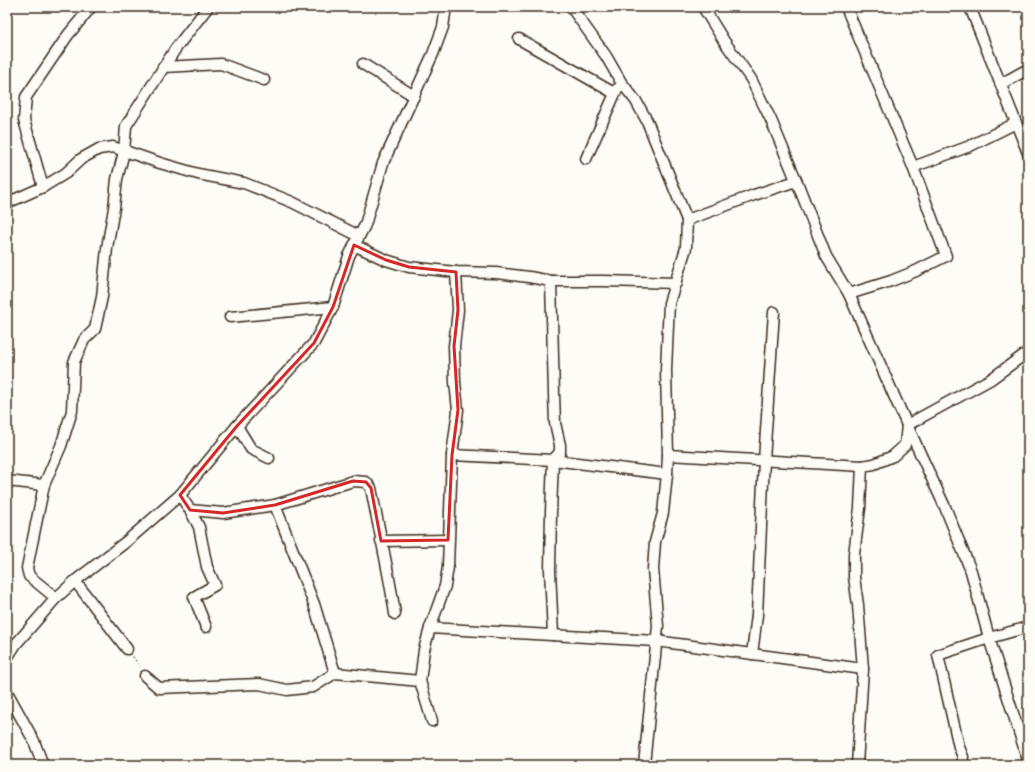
<svg xmlns="http://www.w3.org/2000/svg" width="1035" height="772" font-family="Caveat,sans-serif">
<rect width="100%" height="100%" fill="#fdfcf7"/>
<filter id="ink" filterUnits="userSpaceOnUse"><feTurbulence type="fractalNoise" baseFrequency=".025" numOctaves="2"/><feDisplacementMap in="SourceGraphic" scale="8" xChannelSelector="R" yChannelSelector="G"/><feConvolveMatrix kernelMatrix="1 2 1 2 8 2 1 2 1" color-interpolation-filters="sRGB"/></filter>
<g filter="url(#ink)">
<g fill="none" stroke-linecap="round" stroke-linejoin="round">
<defs>
<g id="street">
<polyline points="571,7 606,56 621,82 636,101 647,121 687,220 686,248 669,303 666,370 668,455 667,474 663,513 655,542 653,569 658,626 644,765"/>
<polyline points="703,7 724,41 751,79 771,120 799,187 826,256 849,294 907,425 945,507 971,571 989,638 1028,760"/>
<polyline points="846,7 913,167 946,256 916,271 891,281 849,294"/>
<polyline points="970,7 1028,153"/>
<polyline points="519,39 614,93"/>
<polyline points="363,64 414,96"/>
<polyline points="163,67 221,64 264,80"/>
<polyline points="1001,84 1028,69"/>
<polyline points="586,159 617,89"/>
<polyline points="913,167 970,146 1016,123"/>
<polyline points="43,187 24,120 26,97 68,35 91,7"/>
<polyline points="7,203 43,187 66,173 81,159 99,149 113,147 160,163 198,174 244,183 292,202 359,236"/>
<polyline points="687,220 754,195 796,181"/>
<polyline points="354,245 386,260 409,267 456,272 496,273 529,277 551,281 554,394 555,423 560,445 560,452 553,460 551,512 550,570 553,635"/>
<polyline points="551,281 604,281 676,283"/>
<polyline points="230,317 333,307"/>
<polyline points="237,426 251,449 269,458"/>
<polyline points="452,455 553,460 667,474"/>
<polyline points="668,455 862,466"/>
<polyline points="7,481 44,485"/>
<polyline points="180,495 190,510 199,527 207,567 215,585 194,597 206,627"/>
<polyline points="275,505 314,604 335,673"/>
<path d="M190 510 223 513 275 505 353 481 366 482 371 488C379 530 389 572 395 614"/>
<polyline points="381,541 448,540"/>
<polyline points="75,581 127,649"/>
<polyline points="56,598 29,576 27,568 44,485 61,446 72,411 74,362 84,340 95,329 102,297 107,248 114,208 117,179 124,152 126,126 176,48 208,7"/>
<polyline points="430,628 656,641 863,669"/>
<polyline points="752,654 757,615 764,460 774,312"/>
<polyline points="7,658 16,644 56,598 75,581 127,541 180,495 237,426 314,343 333,307 349,256 365,225 383,163 433,54 443,27 446,7"/>
<polyline points="145,676 159,688 259,684 287,690 313,687 335,673 420,681"/>
<polyline points="7,692 34,741 43,765"/>
<polyline points="432,721 420,681 424,650 430,628 445,586 448,567 452,455 458,410 455,382 454,346 458,310 456,272"/>
<polyline points="857,765 863,669 858,605 854,577 854,554 860,508 862,466 874,464 893,456 905,445 907,425 991,379 1028,352"/>
<polyline points="962,765 963,757 959,747 938,655 989,638 1028,627"/>
</g>
</defs>
<!-- street casing -->
<use href="#street" stroke="#3b2a1e" stroke-width="13"/>
<!-- path -->
<polyline stroke="#3b2a1e" stroke-width="1.5" stroke-dasharray="1 3" stroke-linecap="butt" points="133,657 140,667"/>
<!-- street -->
<use href="#street" stroke="#fdfcf7" stroke-width="10"/>
</g>
</g>
<!-- marked area -->
<path fill="none" stroke="#d62828" stroke-width="3" stroke-linejoin="round" d="M354 245 386 260 409 267 456 272 458 310 454 346 458 410 452 455 448 540 381 541 371 488 366 482 353 481 275 505 223 513 190 510 180 495 237 426 314 343 333 307Z"/>
<!-- margin -->
<rect width="1035" height="772" fill="none" stroke="#fdfcf7" stroke-width="24"/>
<rect x="12" y="12" width="1011" height="748" fill="none" stroke="#3b2a1e" stroke-width="1.5" filter="url(#ink)"/>
</svg>
